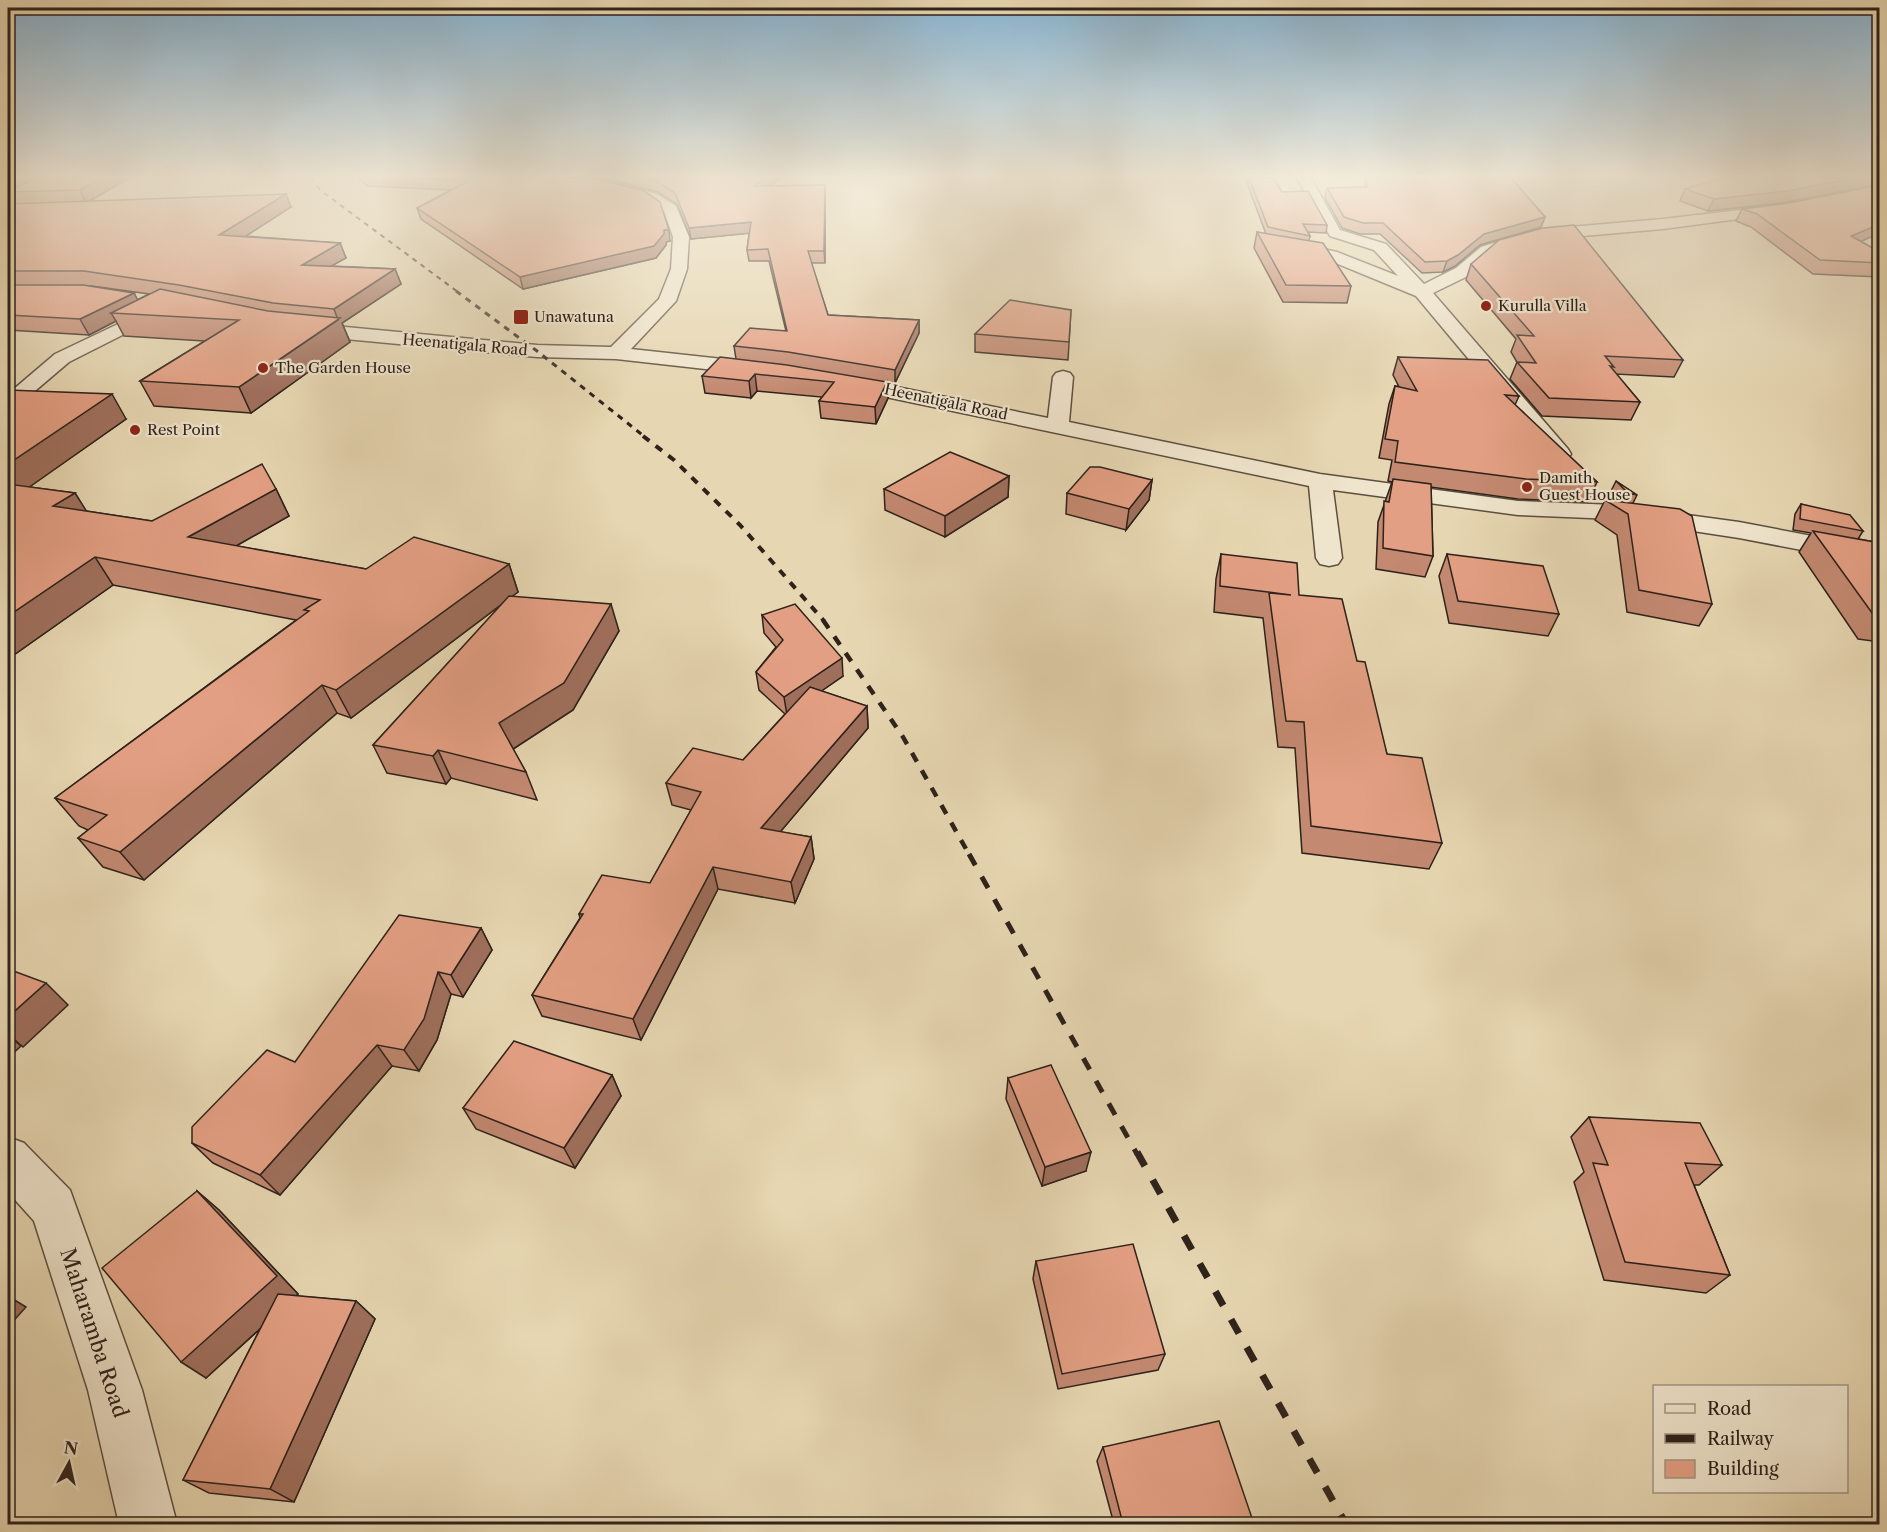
<svg xmlns="http://www.w3.org/2000/svg" width="1887" height="1532" font-family="'Libre Caslon Text',serif">
<rect width="100%" height="100%" fill="#e6d6b1"/>
<filter id="stains"><feTurbulence type="fractalNoise" baseFrequency=".00333" numOctaves="4"/><feColorMatrix values="0 0 0 0 .2 0 0 0 0 .09 0 0 0 0 .02 0 0 0 .5 -.17"/></filter>
<radialGradient id="worn" r=".72"><stop offset=".6" stop-color="#630" stop-opacity="0"/><stop offset="1" stop-color="#630" stop-opacity=".3"/></radialGradient>
<g fill="none" stroke-linecap="round" stroke-linejoin="round">
<defs>
<g id="minor">
<polygon points="576,178 597,178 657,194 676,206 689,237 687,269 676,301 631,349 759,363 766,365 769,369 766,373 759,375 616,359 537,357 303,335 296,333 294,329 296,325 303,323 537,345 611,347 659,299 671,269 673,237 664,211 647,200 578,181"/>
<polygon points="1297,178 1311,178 1340,230 1386,244 1424,284 1456,268 1481,247 1535,230 1663,219 1783,205 1790,209 1783,213 1663,229 1537,240 1493,253 1468,276 1433,293 1568,449 1571,454 1568,459 1560,461 1552,459 1416,296 1326,259 1281,249 1279,246 1287,241 1337,252 1398,276 1374,250 1330,236"/>
<polygon points="160,304 166,305 169,309 166,313 69,362 15,408 8,410 8,394 55,354"/>
<polygon points="1063,371 1070,373 1073,377 1069,422 1320,474 1518,501 1614,505 1739,522 1880,549 1880,565 1739,538 1614,519 1518,515 1333,490 1342,558 1338,564 1329,566 1320,564 1316,558 1309,486 843,388 836,386 833,382 836,378 843,376 1048,418 1053,377 1056,373"/>
<polygon points="8,1137 24,1143 70,1190 142,1390 177,1524 119,1524 88,1390 34,1221 8,1192"/>
</g>
<polygon id="trunk" points="43,178 60,178 8,207 8,197"/>
</defs>
<!-- minor casing -->
<use href="#minor" stroke="#5c4f40" stroke-width="3"/>
<!-- trunk casing -->
<use href="#trunk" stroke="#2e221b" stroke-width="3"/>
<!-- minor -->
<use href="#minor" fill="#efe4cc" fill-rule="evenodd"/>
<!-- trunk -->
<use href="#trunk" fill="#e3bb78" fill-rule="evenodd"/>
<!-- rail-far5 -->
<polyline stroke="#2e221b" stroke-width="2" stroke-dasharray="5 5" stroke-linecap="butt" points="311,178 320,190 458,292"/>
<!-- rail-far4 -->
<polyline stroke="#2e221b" stroke-width="3" stroke-dasharray="6 6" stroke-linecap="butt" points="456,291 537,351 645,437"/>
<!-- rail-far3 -->
<polyline stroke="#2e221b" stroke-width="4" stroke-dasharray="8 8" stroke-linecap="butt" points="643,436 674,460 740,525 824,621"/>
<!-- rail-far2 -->
<polyline stroke="#2e221b" stroke-width="4.5" stroke-dasharray="10 10" stroke-linecap="butt" points="823,620 903,737 970,856"/>
<!-- rail-far1 -->
<polyline stroke="#2e221b" stroke-width="5" stroke-dasharray="13 13" stroke-linecap="butt" points="969,854 1137,1154"/>
<!-- rail -->
<polyline stroke="#2e221b" stroke-width="7" stroke-dasharray="16 16" stroke-linecap="butt" points="1137,1152 1346,1524"/>
</g>
<!-- wall -->
<g fill="#c38971" stroke="#2e221b" stroke-width="1.5" fill-rule="evenodd">
<path d="M8 178H129L90 201 291 207 245 236 340 243 346 258 331 266 395 269 401 284 342 323 350 342 251 413 154 406 140 381 205 341 124 336 116 321 89 335 8 330V204H14L9 194 8 195ZM88 286H92L149 294 137 300 134 293Z"/>
<polygon points="358,178 593,178 670,241 666,242 666,245 656,258 523,289 421,219 417,208 451,190 368,186"/>
<polygon points="605,178 780,178 770,186 825,185 825,263 811,263 828,315 919,320 919,333 895,383 887,382 888,398 876,424 821,418 819,401 822,397 757,391 751,398 705,393 702,376 736,359 734,346 786,331 769,261 749,261 747,250 749,233 691,239 677,204 658,192"/>
<polygon points="1245,178 1273,178 1282,192 1327,225 1326,233 1308,232 1310,236 1309,241 1351,286 1347,303 1283,302 1254,248 1257,232 1266,234"/>
<polygon points="1365,178 1511,178 1545,217 1541,227 1480,245 1455,266 1443,272 1422,273 1380,234 1360,234 1342,228 1325,198 1327,188 1365,187"/>
<polygon points="1880,178 1880,184 1781,203 1708,211 1680,201 1685,189"/>
<polygon points="1789,203 1880,252 1880,277 1813,274 1751,227 1736,221 1742,209"/>
<polygon points="1471,264 1683,360 1674,377 1616,374 1640,402 1631,420 1542,416 1510,379 1517,362 1511,352 1516,339 1466,280"/>
<polygon points="1071,310 1068,360 975,352 975,334"/>
<polygon points="1398,357 1519,396 1515,405 1597,482 1588,502 1518,499 1431,487 1433,556 1425,577 1376,569 1378,522 1392,482 1388,481 1392,460 1379,458 1389,404 1395,386 1399,387 1393,375"/>
<polygon points="8,390 126,419 29,487 75,493 86,511 152,521 276,489 289,516 236,546 366,569 509,564 518,592 512,596 619,631 573,710 513,749 526,772 537,800 451,778 446,784 387,773 373,745 502,604 351,718 337,713 144,880 103,867 78,838 88,830 79,826 55,798 296,620 113,585 8,659"/>
<polygon points="1009,476 1008,497 945,537 885,510 884,489"/>
<polygon points="1152,480 1149,500 1126,530 1066,514 1067,493"/>
<polygon points="1616,481 1637,495 1633,503 1712,604 1699,626 1627,612 1617,535 1595,520 1605,500 1621,501 1611,491"/>
<polygon points="1801,504 1863,531 1858,539 1880,543 1880,642 1858,639 1799,552 1811,533 1793,530 1795,514"/>
<polygon points="1221,554 1299,595 1357,661 1387,754 1442,843 1429,869 1302,853 1295,748 1278,747 1263,618 1214,612 1216,579"/>
<polygon points="1447,554 1559,614 1548,636 1449,623 1439,576"/>
<polygon points="762,615 843,676 821,691 867,706 868,728 780,832 811,837 814,859 795,903 718,889 641,1040 542,1016 532,995 580,918 579,914 650,883 691,810 672,805 666,783 743,760 785,714 759,690 756,672 776,647 764,633"/>
<polygon points="481,928 492,950 463,997 451,994 437,1040 419,1071 392,1066 280,1195 213,1163 192,1143 295,1062"/>
<polygon points="612,1075 621,1096 575,1168 476,1129 463,1108"/>
<polygon points="1008,1078 1086,1171 1042,1186 1006,1099"/>
<polygon points="1589,1117 1722,1165 1699,1185 1694,1185 1730,1275 1706,1293 1604,1280 1574,1182 1584,1172 1571,1137"/>
<polygon points="197,1191 219,1210 298,1294 296,1296 356,1301 375,1319 294,1502 209,1493 183,1480 260,1329 206,1378"/>
<polygon points="1036,1261 1165,1354 1158,1370 1058,1389 1033,1279"/>
<polygon points="1103,1447 1254,1524 1114,1524 1097,1461"/>
</g>
<!-- shaded-wall -->
<g fill="#9f6f5c" stroke="#2e221b" stroke-width="1.5">
<polygon points="8,178 39,178 8,192 9,194 8,195"/>
<polygon points="101,178 129,178 86,203 80,190"/>
<polygon points="765,178 780,178 755,196 754,186"/>
<polygon points="1855,178 1880,178 1880,184 1781,203 1708,211 1714,199"/>
<polygon points="825,185 825,263 824,251"/>
<polygon points="286,194 291,207 226,249 219,235"/>
<polygon points="1545,217 1541,227 1480,245 1455,266 1443,272 1447,261 1484,234"/>
<polygon points="751,222 752,233 691,239 689,228"/>
<polygon points="1880,224 1880,233 1844,249 1851,236"/>
<polygon points="664,230 669,230 670,241 666,242 666,245 656,258 523,289 520,277"/>
<polygon points="340,243 346,258 308,279 302,265"/>
<polygon points="395,269 401,284 342,323 350,342 251,413 239,387 338,320 334,309"/>
<polygon points="134,293 142,308 111,313 116,321 89,335 80,319"/>
<polygon points="919,320 919,333 895,383 895,370"/>
<polygon points="755,374 757,391 751,398 749,381"/>
<polygon points="887,382 888,398 876,424 875,407"/>
<polygon points="112,394 126,419 8,502 8,464"/>
<polygon points="1009,476 1008,497 945,537 945,516"/>
<polygon points="1152,480 1149,500 1126,530 1129,509"/>
<polygon points="276,489 289,516 204,564 188,537"/>
<polygon points="75,493 92,520 53,506"/>
<polygon points="95,557 113,585 8,659 8,616"/>
<polygon points="509,564 518,592 351,718 336,690"/>
<polygon points="611,604 619,631 573,710 510,751 499,723"/>
<polygon points="842,658 843,676 787,715 784,697"/>
<polygon points="322,685 337,713 144,880 120,852"/>
<polygon points="867,706 868,728 765,850 761,828"/>
<polygon points="438,750 451,778 446,784 433,756"/>
<polygon points="811,837 814,859 795,903 791,882"/>
<polygon points="713,867 718,889 641,1040 633,1019"/>
<polygon points="481,928 492,950 463,997 451,975"/>
<polygon points="438,972 451,994 437,1040 419,1071 404,1050"/>
<polygon points="46,983 68,1005 23,1047 8,1034 8,1017"/>
<polygon points="8,1035 21,1046 8,1058"/>
<polygon points="377,1045 392,1066 280,1195 260,1175"/>
<polygon points="612,1075 621,1096 575,1168 564,1148"/>
<polygon points="1091,1152 1086,1171 1042,1186 1045,1167"/>
<polygon points="197,1191 219,1210 298,1294 206,1378 181,1362"/>
<polygon points="8,1296 26,1307 8,1327"/>
<polygon points="356,1301 375,1319 294,1502 270,1489"/>
</g>
<!-- building -->
<g fill="#e39f83" stroke="#2e221b" stroke-width="1.5">
<polygon points="34,178 101,178 80,190 8,192"/>
<polygon points="410,178 593,178 644,191 660,202 669,230 664,230 664,234 654,246 520,277 417,208 469,181"/>
<polygon points="642,178 765,178 754,186 825,185 824,251 808,251 828,315 919,320 895,370 788,352 734,346 750,328 787,331 768,249 747,250 751,222 689,228 675,193 656,181"/>
<polygon points="1249,178 1273,178 1282,192 1308,191 1327,225 1303,224 1310,236 1268,227"/>
<polygon points="1367,178 1511,178 1545,217 1484,234 1458,255 1447,261 1425,262 1383,223 1363,223 1344,217 1327,188 1367,187"/>
<polygon points="1722,178 1855,178 1787,191 1714,199 1685,189"/>
<polygon points="1880,185 1880,224 1851,236 1880,252 1880,263 1820,260 1757,214 1742,209 1789,203"/>
<polygon points="286,194 219,235 340,243 302,265 395,269 334,309 273,303 179,285 84,271 8,271 8,204"/>
<polygon points="1574,225 1683,360 1605,356 1614,367 1610,366 1640,402 1549,398 1517,362 1536,363 1517,335 1534,336 1471,264 1499,240 1543,228"/>
<polygon points="1257,232 1323,243 1351,286 1286,285"/>
<polygon points="8,285 83,285 134,293 80,319 8,315"/>
<polygon points="160,289 268,311 340,318 239,387 140,381 239,320 111,313"/>
<polygon points="1010,300 1071,310 1069,342 975,334"/>
<polygon points="720,357 787,365 887,382 875,407 819,401 834,382 755,374 749,381 702,376"/>
<polygon points="1398,357 1488,360 1519,396 1505,395 1597,482 1526,479 1395,462 1398,441 1385,439 1395,386 1417,391"/>
<polygon points="8,390 112,394 8,464"/>
<polygon points="950,452 1009,476 945,516 884,489"/>
<polygon points="262,464 276,489 188,537 366,569 414,537 509,564 336,690 322,685 120,852 78,838 107,815 55,798 309,611 304,610 320,600 95,557 8,616 8,484 75,493 53,506 152,521"/>
<polygon points="1090,467 1100,467 1152,480 1129,509 1067,493"/>
<polygon points="1393,479 1431,484 1433,556 1383,548 1384,501 1389,502"/>
<polygon points="1616,481 1637,495 1628,493"/>
<polygon points="1605,500 1680,509 1692,516 1712,604 1639,590 1628,514"/>
<polygon points="1801,504 1850,515 1863,531 1800,519"/>
<polygon points="1813,531 1880,543 1880,618 1875,617"/>
<polygon points="1221,554 1297,563 1299,595 1342,599 1357,661 1365,662 1387,754 1422,758 1442,843 1311,826 1304,722 1286,721 1269,593 1291,595 1220,586"/>
<polygon points="1447,554 1543,566 1559,614 1458,601"/>
<polygon points="509,596 611,604 564,683 499,723 526,772 438,750 433,756 373,745"/>
<polygon points="795,604 842,658 784,697 756,672 783,640 762,615"/>
<polygon points="810,687 867,706 761,828 811,837 791,882 713,867 633,1019 532,995 583,914 579,914 602,875 650,883 701,792 666,783 693,748 743,760"/>
<polygon points="399,915 481,928 451,975 438,972 424,1019 404,1050 377,1045 260,1175 192,1143 192,1127 267,1050 295,1062"/>
<polygon points="8,969 46,983 8,1017"/>
<polygon points="514,1041 612,1075 564,1148 463,1108"/>
<polygon points="1051,1065 1091,1152 1045,1167 1008,1078"/>
<polygon points="1589,1117 1700,1123 1722,1165 1685,1163 1730,1275 1625,1262 1593,1163 1608,1165"/>
<polygon points="197,1191 277,1276 181,1362 102,1268"/>
<polygon points="1133,1244 1165,1354 1062,1374 1036,1261"/>
<polygon points="278,1294 356,1301 270,1489 183,1480"/>
<polygon points="1219,1421 1254,1524 1123,1524 1103,1447"/>
</g>
<!-- sky -->
<linearGradient id="sky" x2="0" y2="1"><stop stop-color="#88b5d3"/><stop offset="0.45" stop-color="#f4eddc"/><stop offset="1" stop-color="#f4eddc" stop-opacity="0"/></linearGradient>
<rect width="1887" height="392" fill="url(#sky)"/>
<!-- markers -->
<g fill="#8f2418" stroke="#efe4cc" stroke-width="2">
<circle cx="1486" cy="306" r="6"/>
<rect x="513" y="309" width="16" height="16" rx="3"/>
<circle cx="263" cy="368" r="6"/>
<circle cx="135" cy="430" r="6"/>
<circle cx="1527" cy="487" r="6"/>
</g>
<g text-anchor="middle" stroke-width="4.5" stroke-linejoin="round" paint-order="stroke">
<!-- far-poi labels -->
<g font-size="15" fill="#2e221b" stroke="#efe4cc" text-anchor="start">
<text x="1498" y="311">Kurulla Villa</text>
<text x="534" y="322">Unawatuna</text>
<text x="275" y="373">The Garden House</text>
<text x="147" y="435">Rest Point</text>
<text x="1539" y="483">Damith<tspan x="1539" dy="17">Guest House</tspan></text>
</g>
<!-- far-street labels -->
<g font-size="15" fill="#2e221b" stroke="#efe4cc">
<text transform="translate(465 345) rotate(5)" y="5">Heenatigala Road</text>
<text transform="translate(946 402) rotate(12)" y="5">Heenatigala Road</text>
</g>
<!-- near-street labels -->
<g font-size="21" fill="#2e221b" stroke="#efe4cc">
<text transform="translate(94 1333) rotate(72)" y="7">Maharamba Road</text>
</g>
</g>
<!-- margin -->
<rect width="1887" height="1532" fill="none" stroke="#e6d6b1" stroke-width="30"/>
<rect x="9" y="9" width="1869" height="1514" fill="none" stroke="#2e221b" stroke-width="3"/>
<rect x="15" y="15" width="1857" height="1502" fill="none" stroke="#2e221b" stroke-width="1.5"/>
<!-- legend -->
<rect x="1653" y="1385" width="195" height="108" fill="#efe4cc" stroke="#a29685" stroke-width="1.5"/>
<rect x="1665" y="1404" width="30" height="9" fill="#efe4cc" stroke="#a29685" stroke-width="1.5"/>
<text x="1707" y="1415" font-size="18" fill="#2e221b">Road</text>
<rect x="1665" y="1434" width="30" height="9" fill="#2e221b" stroke="#a29685" stroke-width="1.5"/>
<text x="1707" y="1445" font-size="18" fill="#2e221b">Railway</text>
<rect x="1665" y="1460" width="30" height="18" fill="#e39f83" stroke="#a29685" stroke-width="1.5"/>
<text x="1707" y="1475" font-size="18" fill="#2e221b">Building</text>
<!-- north arrow -->
<g transform="translate(69 1463) rotate(8)" stroke="#efe4cc" stroke-width="4.5" paint-order="stroke">
<path d="M0-4.5L10 22L0 15L-10 22Z" fill="#2e221b"/>
<text y="-9" font-size="16" font-weight="bold" text-anchor="middle" fill="#2e221b">N</text>
</g>
<rect width="100%" height="100%" filter="url(#stains)"/>
<rect width="100%" height="100%" fill="url(#worn)"/>
</svg>
